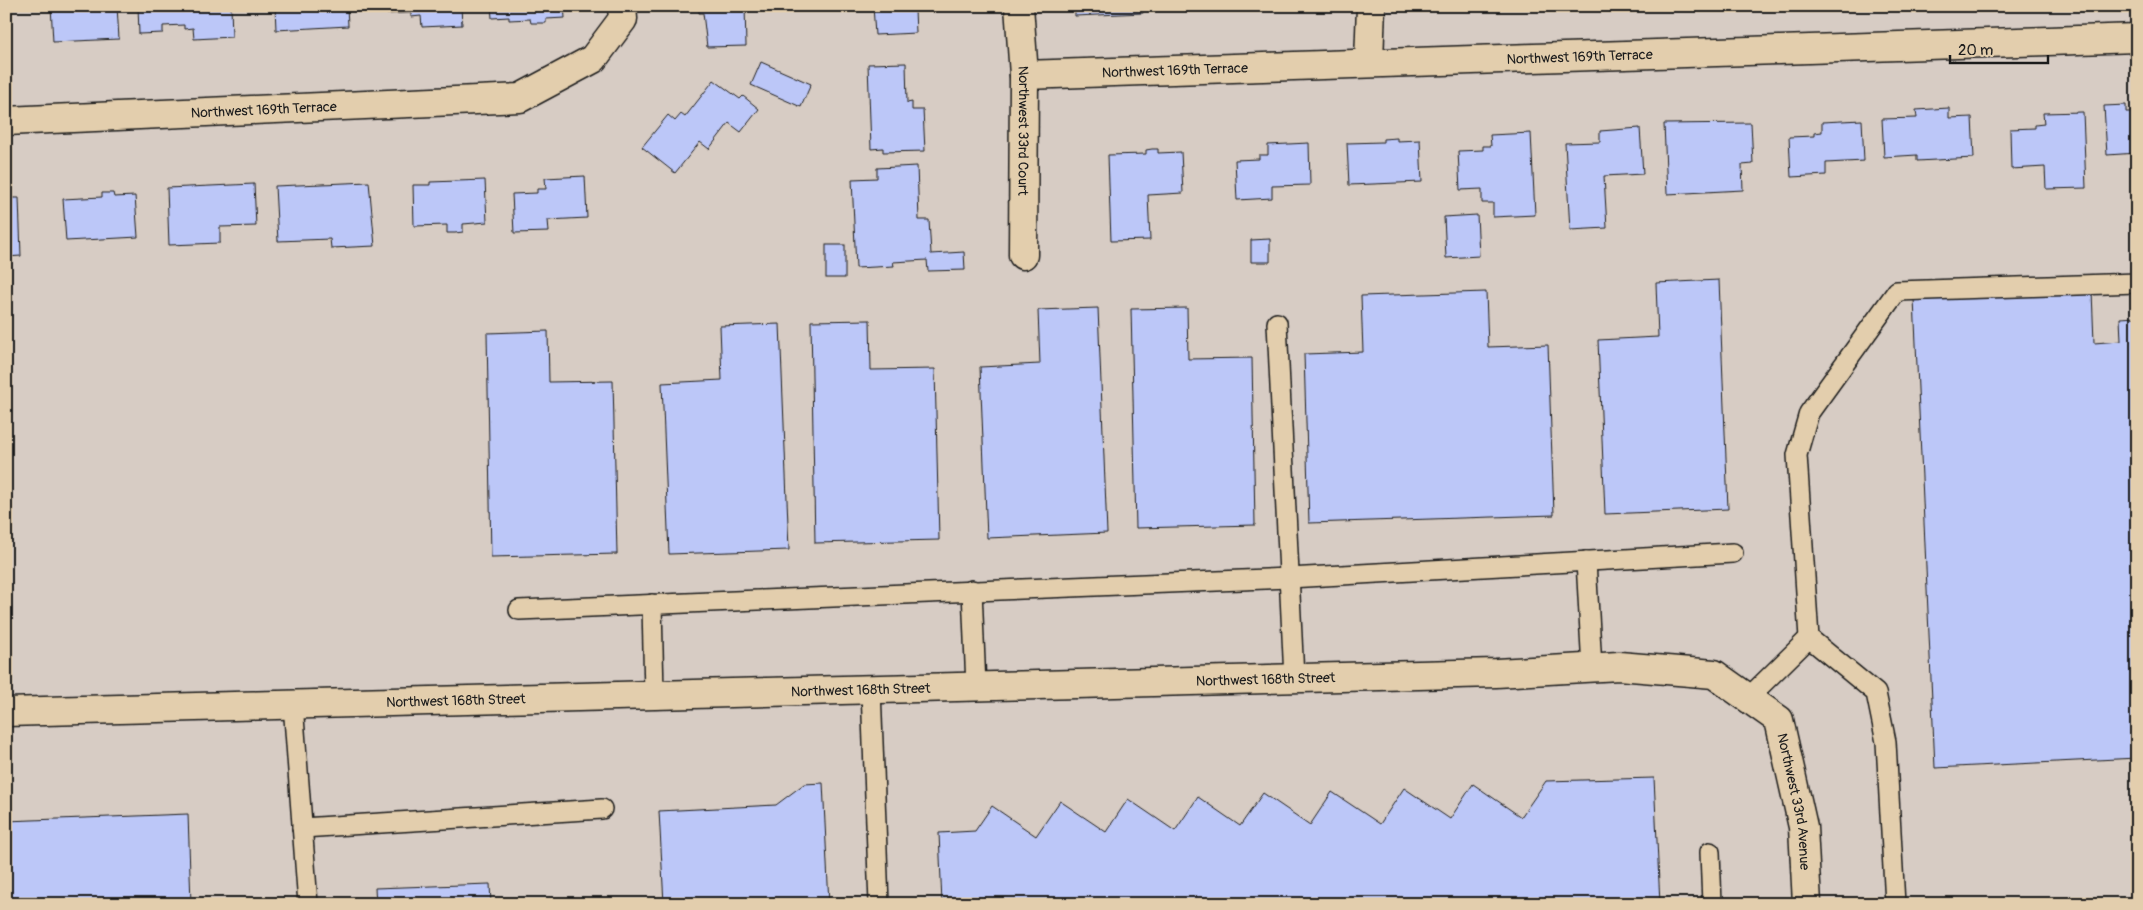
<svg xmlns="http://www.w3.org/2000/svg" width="2143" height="910" font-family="Pangolin,sans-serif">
<rect width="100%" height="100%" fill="#d7ccc4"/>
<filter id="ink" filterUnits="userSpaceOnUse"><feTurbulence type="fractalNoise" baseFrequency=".02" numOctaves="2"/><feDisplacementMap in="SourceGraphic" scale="10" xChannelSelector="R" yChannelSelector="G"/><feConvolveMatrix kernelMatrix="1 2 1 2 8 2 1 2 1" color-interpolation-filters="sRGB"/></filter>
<g filter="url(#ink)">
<!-- building -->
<g fill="#bcc7f8" stroke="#1c1c1c">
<polygon points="51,6 117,6 119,39 53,42"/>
<polygon points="138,6 231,6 232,37 194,39 193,28 184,29 184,25 163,26 163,33 139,34"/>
<polygon points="275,6 347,6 348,26 276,30"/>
<polygon points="387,6 461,6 462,25 422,27 421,16 411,17 411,13 387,14"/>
<polygon points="491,6 564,6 565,18 546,19 546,23 531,23 530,19 509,20 509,17 492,18"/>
<polygon points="699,6 745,6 746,46 707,47 703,13 699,13"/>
<polygon points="873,6 919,6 919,9 915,10 916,33 875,35"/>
<polygon points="1075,6 1143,6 1143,13 1075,16"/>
<polygon points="761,62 811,84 801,107 751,85"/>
<polygon points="906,63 907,103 912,102 912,110 923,110 925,151 883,152 883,148 871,149 868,64"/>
<polygon points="714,80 740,99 743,96 759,109 741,132 729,123 709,149 700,142 675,173 642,147 668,115 675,121 681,114 685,117"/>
<polygon points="2126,105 2126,112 2137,112 2137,153 2107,155 2104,106"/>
<polygon points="1949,108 1949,118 1972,117 1974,158 1917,161 1917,155 1884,157 1882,119 1917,118 1916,110"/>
<polygon points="2083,112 2086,188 2046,189 2045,167 2011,169 2010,129 2035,128 2035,125 2044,124 2043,113"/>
<polygon points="1862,120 1864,161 1826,163 1826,175 1791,177 1789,137 1814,136 1814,133 1822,132 1822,122"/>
<polygon points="1751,123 1753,164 1742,165 1743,190 1667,194 1664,124"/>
<polygon points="1640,128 1643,174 1604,176 1607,228 1570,230 1565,143 1600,142 1600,131"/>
<polygon points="1531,133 1535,215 1493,217 1493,203 1482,203 1482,189 1460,190 1458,151 1483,150 1483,146 1491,146 1490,135"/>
<polygon points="1397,138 1397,141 1420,140 1422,182 1349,185 1347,143 1383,142 1383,139"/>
<polygon points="1309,143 1310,185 1272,186 1272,198 1237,200 1235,160 1259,159 1259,155 1268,155 1268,145"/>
<polygon points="1152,149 1158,149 1158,153 1181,152 1183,193 1148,195 1150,240 1111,241 1108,155 1146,154 1146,150"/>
<polygon points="917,166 919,220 929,220 931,254 964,252 965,270 928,271 927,260 893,262 894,266 856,268 852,179 877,178 877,168"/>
<polygon points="585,176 587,218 548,220 549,232 514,233 512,194 537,193 537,189 546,189 545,178"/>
<polygon points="485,180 487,222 463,224 463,232 455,233 447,233 447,225 414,226 413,185 430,185 430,182"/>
<polygon points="369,182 375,246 331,248 330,239 278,241 275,186"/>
<polygon points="254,184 256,226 220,227 220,243 169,245 167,188"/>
<polygon points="102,193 113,193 114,197 135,196 138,237 66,241 63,199 102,197"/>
<polygon points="6,198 19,198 21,256 6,257"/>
<polygon points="1477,215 1479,256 1446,258 1444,217"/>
<polygon points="1270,239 1270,262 1251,262 1251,240"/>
<rect x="826" y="245" width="19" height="33"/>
<polygon points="1719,280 1728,509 1605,514 1598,340 1658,337 1656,283"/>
<polygon points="2092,291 2094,343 2121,341 2120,318 2137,317 2137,758 1935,768 1914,299"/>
<polygon points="1486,292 1488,347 1548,345 1554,515 1309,523 1304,354 1363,352 1361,296"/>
<polygon points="1098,308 1107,533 987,538 980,367 1040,364 1038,310"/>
<polygon points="1187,308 1188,359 1252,358 1255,525 1136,528 1131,309"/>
<polygon points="870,320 871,370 935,369 939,540 815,543 811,321"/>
<polygon points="780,324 789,550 669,554 662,383 722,380 720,326"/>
<polygon points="548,331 549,382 613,381 617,554 491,557 487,333"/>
<polygon points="1654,778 1660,904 942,904 939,833 975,831 992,806 1036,836 1060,801 1106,832 1128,799 1175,831 1198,797 1240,826 1263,793 1310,825 1332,792 1380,824 1404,788 1450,819 1473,784 1521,817 1546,781"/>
<polygon points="823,783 829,904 664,904 659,811 776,805 804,784"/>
<polygon points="188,814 191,904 6,904 6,821"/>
<polygon points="490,884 491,904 376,904 375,888"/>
</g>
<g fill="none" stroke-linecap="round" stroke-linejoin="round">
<defs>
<g id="service">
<polyline points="1277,323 1294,678"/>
<polyline points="1586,561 1592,668"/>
<polyline points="972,590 976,687"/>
<polyline points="652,604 654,695"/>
<polyline points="519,610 1289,578 1733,553"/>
<polyline points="871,689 879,904"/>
<polyline points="1748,698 1809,638"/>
<polyline points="293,704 308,904"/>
<polyline points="302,828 602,809"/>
<polyline points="1710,852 1712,904"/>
<polyline points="1895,904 1886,742 1876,693 1809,638 1797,455 1809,413 1897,291 2137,283"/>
</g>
<g id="minor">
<path id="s1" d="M1019 6 1024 75 1023 255"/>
<polyline points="1369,62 1371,6"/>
<path id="s2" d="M1024 75 2137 38"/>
<path id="s3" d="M6 121 520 98 593 59 623 19 622 6"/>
<path id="s4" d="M6 712 1496 673 1619 666 1714 674 1779 720 1803 827 1807 904"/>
</g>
</defs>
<!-- service casing -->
<use href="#service" stroke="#1c1c1c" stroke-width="22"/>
<!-- minor casing -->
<use href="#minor" stroke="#1c1c1c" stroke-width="31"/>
<!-- service -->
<use href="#service" stroke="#e3cead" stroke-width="19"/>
<!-- minor -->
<use href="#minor" stroke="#e3cead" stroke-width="28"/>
</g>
</g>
<g text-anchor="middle" stroke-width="4" stroke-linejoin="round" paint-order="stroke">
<!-- street labels -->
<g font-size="14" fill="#1c1c1c" stroke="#e3cead">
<text dy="5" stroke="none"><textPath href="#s2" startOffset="556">Northwest 169th Terrace</textPath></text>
<text dy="5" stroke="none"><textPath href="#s2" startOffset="151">Northwest 169th Terrace</textPath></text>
<text dy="5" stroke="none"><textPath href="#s3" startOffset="258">Northwest 169th Terrace</textPath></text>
<text dy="5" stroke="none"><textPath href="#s1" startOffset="125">Northwest 33rd Court</textPath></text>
<text dy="5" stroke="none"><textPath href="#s4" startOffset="1260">Northwest 168th Street</textPath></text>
<text dy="5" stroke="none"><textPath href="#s4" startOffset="855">Northwest 168th Street</textPath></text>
<text dy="5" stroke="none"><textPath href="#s4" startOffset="450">Northwest 168th Street</textPath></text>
<text dy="5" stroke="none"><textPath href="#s4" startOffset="1872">Northwest 33rd Avenue</textPath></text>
</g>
</g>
<!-- margin -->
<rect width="2143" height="910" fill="none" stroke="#e3cead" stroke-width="25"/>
<rect x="12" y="12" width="2118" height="885" fill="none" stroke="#1c1c1c" stroke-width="2" filter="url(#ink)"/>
<!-- scale -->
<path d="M1950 55v8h98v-8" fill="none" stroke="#1c1c1c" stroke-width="2.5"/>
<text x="1958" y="55" font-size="15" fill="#1c1c1c" stroke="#e3cead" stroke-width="4" paint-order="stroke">20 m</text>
</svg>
